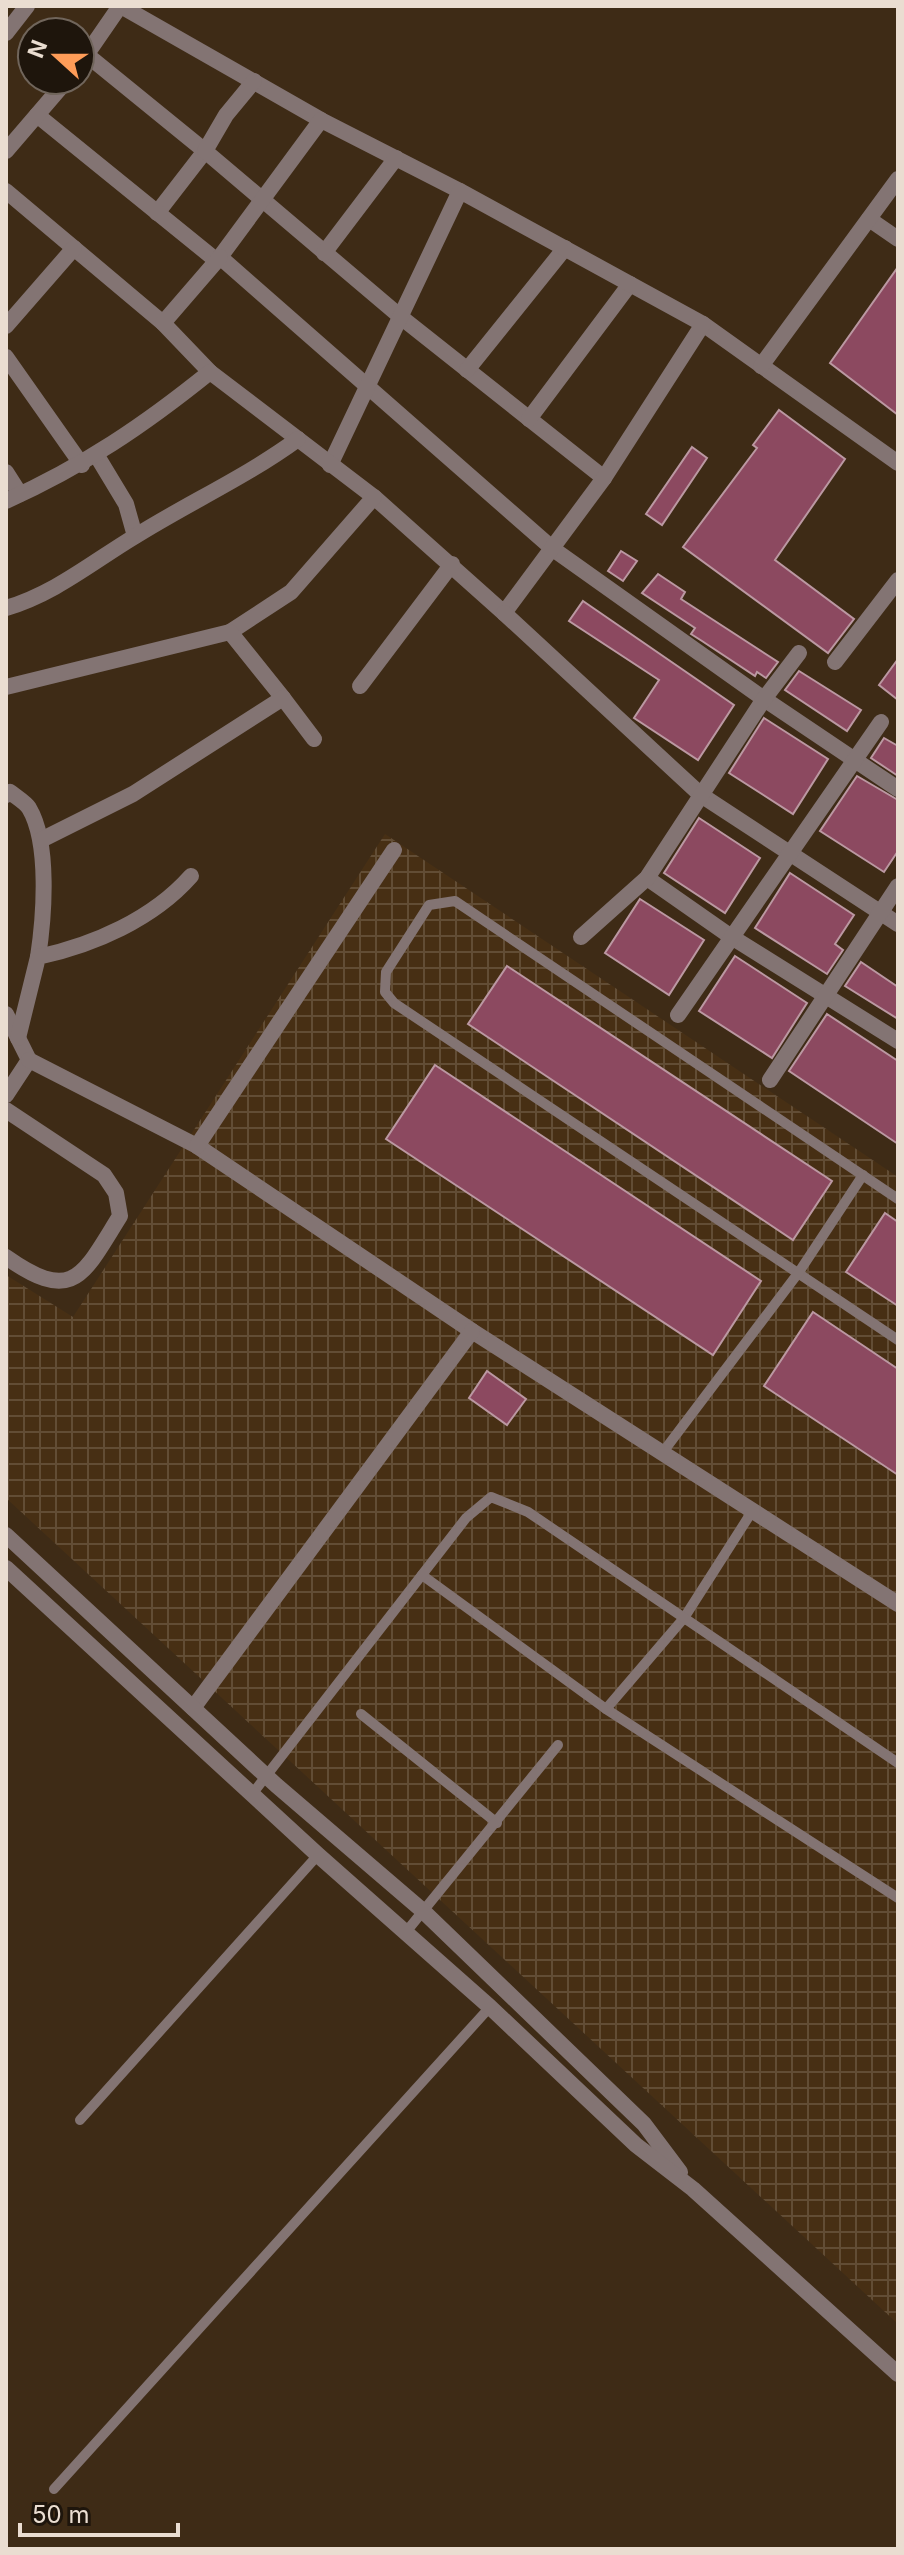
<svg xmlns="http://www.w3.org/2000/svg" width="904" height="2555" font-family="Inter,sans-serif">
<defs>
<pattern id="industrial-grid" width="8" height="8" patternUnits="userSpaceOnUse" patternTransform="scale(2)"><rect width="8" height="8" fill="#472f14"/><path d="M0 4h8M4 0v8" fill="none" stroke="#624d35"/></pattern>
</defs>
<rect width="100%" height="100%" fill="#3e2b16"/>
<!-- industrial -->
<polygon fill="url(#industrial-grid)" points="385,834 898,1177 898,2324 6,1498 6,1275 73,1317"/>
<!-- building -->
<g fill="#8c4960" stroke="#bb98a2" stroke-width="2">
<polygon points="898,267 898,415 830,363"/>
<polygon points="779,410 845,459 775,560 854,619 828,653 683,547 757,448 753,445"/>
<polygon points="692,447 707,458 662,525 646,514"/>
<polygon points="621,551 637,561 623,581 608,571"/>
<polygon points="658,574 685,592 681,599 778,662 766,678 757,672 755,676 702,641 691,634 695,628 642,593"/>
<polygon points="583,601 734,705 698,760 634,718 659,680 569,621"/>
<polygon points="898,659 898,700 879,685"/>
<polygon points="799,671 861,710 847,731 785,690"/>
<polygon points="764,718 828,759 793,814 729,773"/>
<polygon points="884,738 898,746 898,776 871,758"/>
<polygon points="857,776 898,800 898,851 884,872 820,831"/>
<polygon points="699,818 760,858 725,913 664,873"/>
<polygon points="790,873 854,915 835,944 843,950 827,974 755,928"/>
<polygon points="640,899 704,940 669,995 605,953"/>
<polygon points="735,956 807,1003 772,1058 699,1011"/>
<polygon points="861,962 898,987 898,1019 845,986"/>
<polygon points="507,966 832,1181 793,1240 468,1024"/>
<polygon points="827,1014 898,1061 898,1144 789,1071"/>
<polygon points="435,1065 761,1281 713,1355 386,1139"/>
<polygon points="885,1213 898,1222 898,1306 846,1272"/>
<polygon points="813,1312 898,1369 898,1475 764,1386"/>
<polygon points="487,1371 526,1399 507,1425 469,1398"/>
</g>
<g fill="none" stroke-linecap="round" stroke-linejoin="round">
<!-- service -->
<g stroke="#837473" stroke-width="10">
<polyline points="898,1199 455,901 429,905 386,972 385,992 394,1003 898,1340"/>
<polyline points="663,1452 799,1272 863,1175"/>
<polyline points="422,1575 606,1709 898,1898"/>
<polyline points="606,1709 684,1618 753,1510"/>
<polyline points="361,1714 497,1823"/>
<polyline points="253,1793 466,1518 491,1497 528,1512 898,1763"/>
<polyline points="406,1932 558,1745"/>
<polyline points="80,2120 318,1855"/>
<polyline points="54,2489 490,2007"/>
</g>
<!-- minor -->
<g stroke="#837473" stroke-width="16">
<polyline points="121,6 321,120"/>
<polyline points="6,33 27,6"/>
<polyline points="87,55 205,151 157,213"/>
<polyline points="80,64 120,6"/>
<polyline points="254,81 226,115 205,151 402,318 604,478"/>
<polyline points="37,115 217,261"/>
<polyline points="6,151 67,80"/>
<polyline points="6,191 163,323"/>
<polyline points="460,191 321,120 220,257 553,549 764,699 898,789"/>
<polyline points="869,219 898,239"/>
<polyline points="324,253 396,158"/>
<polyline points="703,324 898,463"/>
<polyline points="6,326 74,248"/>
<polyline points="6,357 82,465"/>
<polyline points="761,366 898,179"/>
<polyline points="467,370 565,248"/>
<polyline points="210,372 163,323 220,257"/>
<polyline points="529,419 630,284"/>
<polyline points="97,456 126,504 135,536"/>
<polyline points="330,465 460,191 703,324 604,478 504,613 374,497"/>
<polyline points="6,472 20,494"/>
<path d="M6 501C85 465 143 426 210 372L374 497 291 592 230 632"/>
<path d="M6 608C54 594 91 563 134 537 188 503 246 477 298 439"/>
<polyline points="504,613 701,795 898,924"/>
<polyline points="835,662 898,580"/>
<polyline points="360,686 452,564"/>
<polyline points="6,687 230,632 283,698"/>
<path d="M6 795 10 792C16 797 25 802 29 808 50 843 44 918 38 957"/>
<polyline points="41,840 133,794 283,698 314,739"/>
<polyline points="647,878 730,936 898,1041"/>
<polyline points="581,937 647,878 764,699 799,653"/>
<polyline points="6,1014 29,1060 6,1095"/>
<polyline points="678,1015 881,722"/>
<path d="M18 1038 38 957C94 945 153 919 191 876"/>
<polyline points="29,1060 197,1146 472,1331 898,1604"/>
<polyline points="770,1080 898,886"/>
<path d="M6 1110 104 1175 116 1193 120 1216C83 1275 74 1305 6 1257"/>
<polyline points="197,1146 394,850"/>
<polyline points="193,1708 472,1331"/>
</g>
<!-- tertiary -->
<g stroke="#837473" stroke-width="16">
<polyline points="6,1535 276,1785 423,1911 644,2124 680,2172"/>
<polyline points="6,1568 318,1855 490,2007 636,2145 693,2189 898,2374"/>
</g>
</g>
<!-- border -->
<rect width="904" height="2555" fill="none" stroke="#eaddd1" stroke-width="16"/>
<!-- north arrow -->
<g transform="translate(56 56) rotate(291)"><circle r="38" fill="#1e150c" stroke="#70655b" stroke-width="2"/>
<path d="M0-6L14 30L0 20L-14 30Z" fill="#fe9c58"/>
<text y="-12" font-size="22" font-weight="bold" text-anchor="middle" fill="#eaddd1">N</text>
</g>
<!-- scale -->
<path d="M20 2523v12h158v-12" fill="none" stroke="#eaddd1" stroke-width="4"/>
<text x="32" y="2523" font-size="24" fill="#eaddd1" stroke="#1e150c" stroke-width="6" paint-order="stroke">50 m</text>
</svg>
